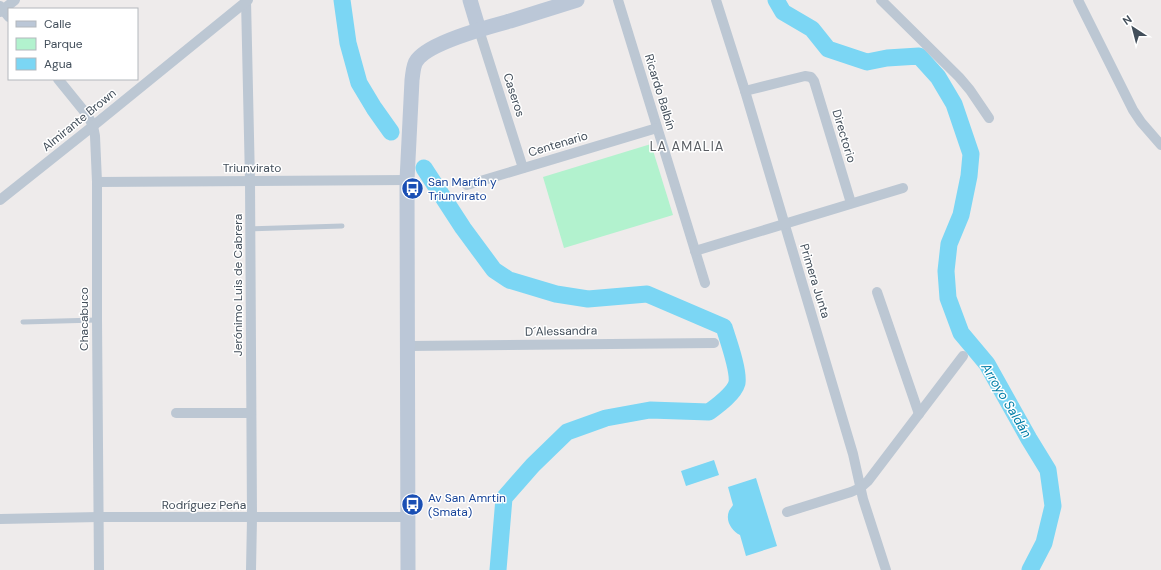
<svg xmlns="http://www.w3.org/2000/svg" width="1161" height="570" font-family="'DM Sans',sans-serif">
<rect width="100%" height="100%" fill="#eeebeb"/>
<!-- green -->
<polygon fill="#b2f2ce" points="651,144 673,215 564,248 543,177"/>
<!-- water -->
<g fill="#7bd6f4">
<polygon points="714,460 719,475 686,486 681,471"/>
<path d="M756 478 777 546 746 556 740 535C732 531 725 521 729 511 730 509 732 507 733 505L728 487Z"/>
</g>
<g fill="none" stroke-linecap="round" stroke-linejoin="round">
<!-- river -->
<g stroke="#7bd6f4" stroke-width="17">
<polyline points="342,0 348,43 359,83 374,108 391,132"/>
<polyline points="776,0 783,12 812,29 828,49 867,62 887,58 919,56 938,77 954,104 971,154 969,176 961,215 949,244 946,271 948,298 961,333 987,364 1029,439 1048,470 1053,506 1044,543 1030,570"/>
<path d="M424 168 463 228 494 270 509 280 556 294 588 299 647 294 724 327C728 340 739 370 737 383 734 394 717 406 709 412L650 410 606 418 567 432 533 465 504 498 498 570"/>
</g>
<!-- service -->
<g stroke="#bcc7d3" stroke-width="5">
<polyline points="250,229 342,226"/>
<polyline points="23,322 97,320"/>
</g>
<!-- minor -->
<g stroke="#bcc7d3" stroke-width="10">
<polyline points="246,0 250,181 252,518 251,570"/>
<polyline points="618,0 705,283"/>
<polyline points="716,0 745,91 853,454 863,499 886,570"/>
<polyline points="881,0 959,77 970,90 989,118"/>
<polyline points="1078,0 1133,110 1141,122 1161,145"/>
<polyline points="0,6 9,17"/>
<polyline points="0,12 15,0"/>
<polyline points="479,30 523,168"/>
<polyline points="58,79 88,116 93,126 95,136 97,182 97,320 99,570"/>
<polyline points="745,91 805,76 811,77 814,81 851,203"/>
<polyline points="97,182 407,180"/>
<polyline points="467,185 657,128"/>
<polyline points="0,200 93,126 248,0"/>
<polyline points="695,251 903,188"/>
<polyline points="877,292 919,414"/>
<polyline points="408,346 714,343"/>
<polyline points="176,413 251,413"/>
<polyline points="787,512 851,492 860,488 868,481 963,356"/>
<polyline points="0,519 99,517 408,517"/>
</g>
<!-- secondary -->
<g stroke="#bbc7d7" stroke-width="15">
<polyline points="470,0 479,30"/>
<path d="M408 570 407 180 412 80C413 73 413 65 417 60 430 42 488 27 510 21 532 14 555 7 577 0"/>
</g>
</g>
<!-- icons -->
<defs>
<symbol id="bus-disc" viewBox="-11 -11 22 22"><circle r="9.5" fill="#1a4fb4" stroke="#fff"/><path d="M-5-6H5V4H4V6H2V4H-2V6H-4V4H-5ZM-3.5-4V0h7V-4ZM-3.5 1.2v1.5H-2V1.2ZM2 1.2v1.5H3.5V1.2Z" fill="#fff"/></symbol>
</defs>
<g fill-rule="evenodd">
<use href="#bus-disc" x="400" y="176" width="25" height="25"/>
<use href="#bus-disc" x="400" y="492" width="25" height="25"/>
</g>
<g text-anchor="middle" stroke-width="3" stroke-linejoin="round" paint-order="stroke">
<!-- street labels -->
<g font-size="12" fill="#424e5a" stroke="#fff">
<text transform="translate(660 92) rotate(73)" y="4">Ricardo Balbín</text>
<text transform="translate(514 95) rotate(72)" y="4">Caseros</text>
<text transform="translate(79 120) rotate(-39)" y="4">Almirante Brown</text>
<text transform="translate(844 136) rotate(73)" y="4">Directorio</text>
<text transform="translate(558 144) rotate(-17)" y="4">Centenario</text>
<text x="252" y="172">Triunvirato</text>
<text transform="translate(815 281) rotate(73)" y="4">Primera Junta</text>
<text transform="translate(238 285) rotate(-90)" y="4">Jerónimo Luis de Cabrera</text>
<text transform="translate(84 319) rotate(-90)" y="4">Chacabuco</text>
<text transform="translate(561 331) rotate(-1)" y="4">D´Alessandra</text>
<text x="204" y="509">Rodríguez Peña</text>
</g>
<!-- transit labels -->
<g font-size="12" fill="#164399" stroke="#fff" text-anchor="start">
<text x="428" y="186">San Martín y<tspan x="428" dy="14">Triunvirato</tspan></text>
<text x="428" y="502">Av San Amrtin<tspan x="428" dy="14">(Smata)</tspan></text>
</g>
<!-- neighbourhood labels -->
<g font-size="13" letter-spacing="1" fill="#575b61" stroke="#fff">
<text x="687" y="151">LA AMALIA</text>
</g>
<!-- water labels -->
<g font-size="13" font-style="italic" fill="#017ea7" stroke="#fff">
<text transform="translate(1007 400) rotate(59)" y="5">Arroyo Saldán</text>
</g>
</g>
<!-- legend -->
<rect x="8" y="8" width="130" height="72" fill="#ffffff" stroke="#b3b8bd"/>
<rect x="16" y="21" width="20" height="6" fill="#bbc7d7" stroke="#b3b8bd"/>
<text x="44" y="28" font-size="12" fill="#424e5a">Calle</text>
<rect x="16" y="38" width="20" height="12" fill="#b2f2ce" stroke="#b3b8bd"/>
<text x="44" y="48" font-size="12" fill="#424e5a">Parque</text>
<rect x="16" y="58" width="20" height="12" fill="#7bd6f4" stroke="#b3b8bd"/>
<text x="44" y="68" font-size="12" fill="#424e5a">Agua</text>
<!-- north arrow -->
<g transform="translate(1133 28) rotate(324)" stroke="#ffffff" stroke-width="3" paint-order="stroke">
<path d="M0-3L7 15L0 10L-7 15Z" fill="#424e5a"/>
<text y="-6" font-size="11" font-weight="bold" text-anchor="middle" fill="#424e5a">N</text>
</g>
</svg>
